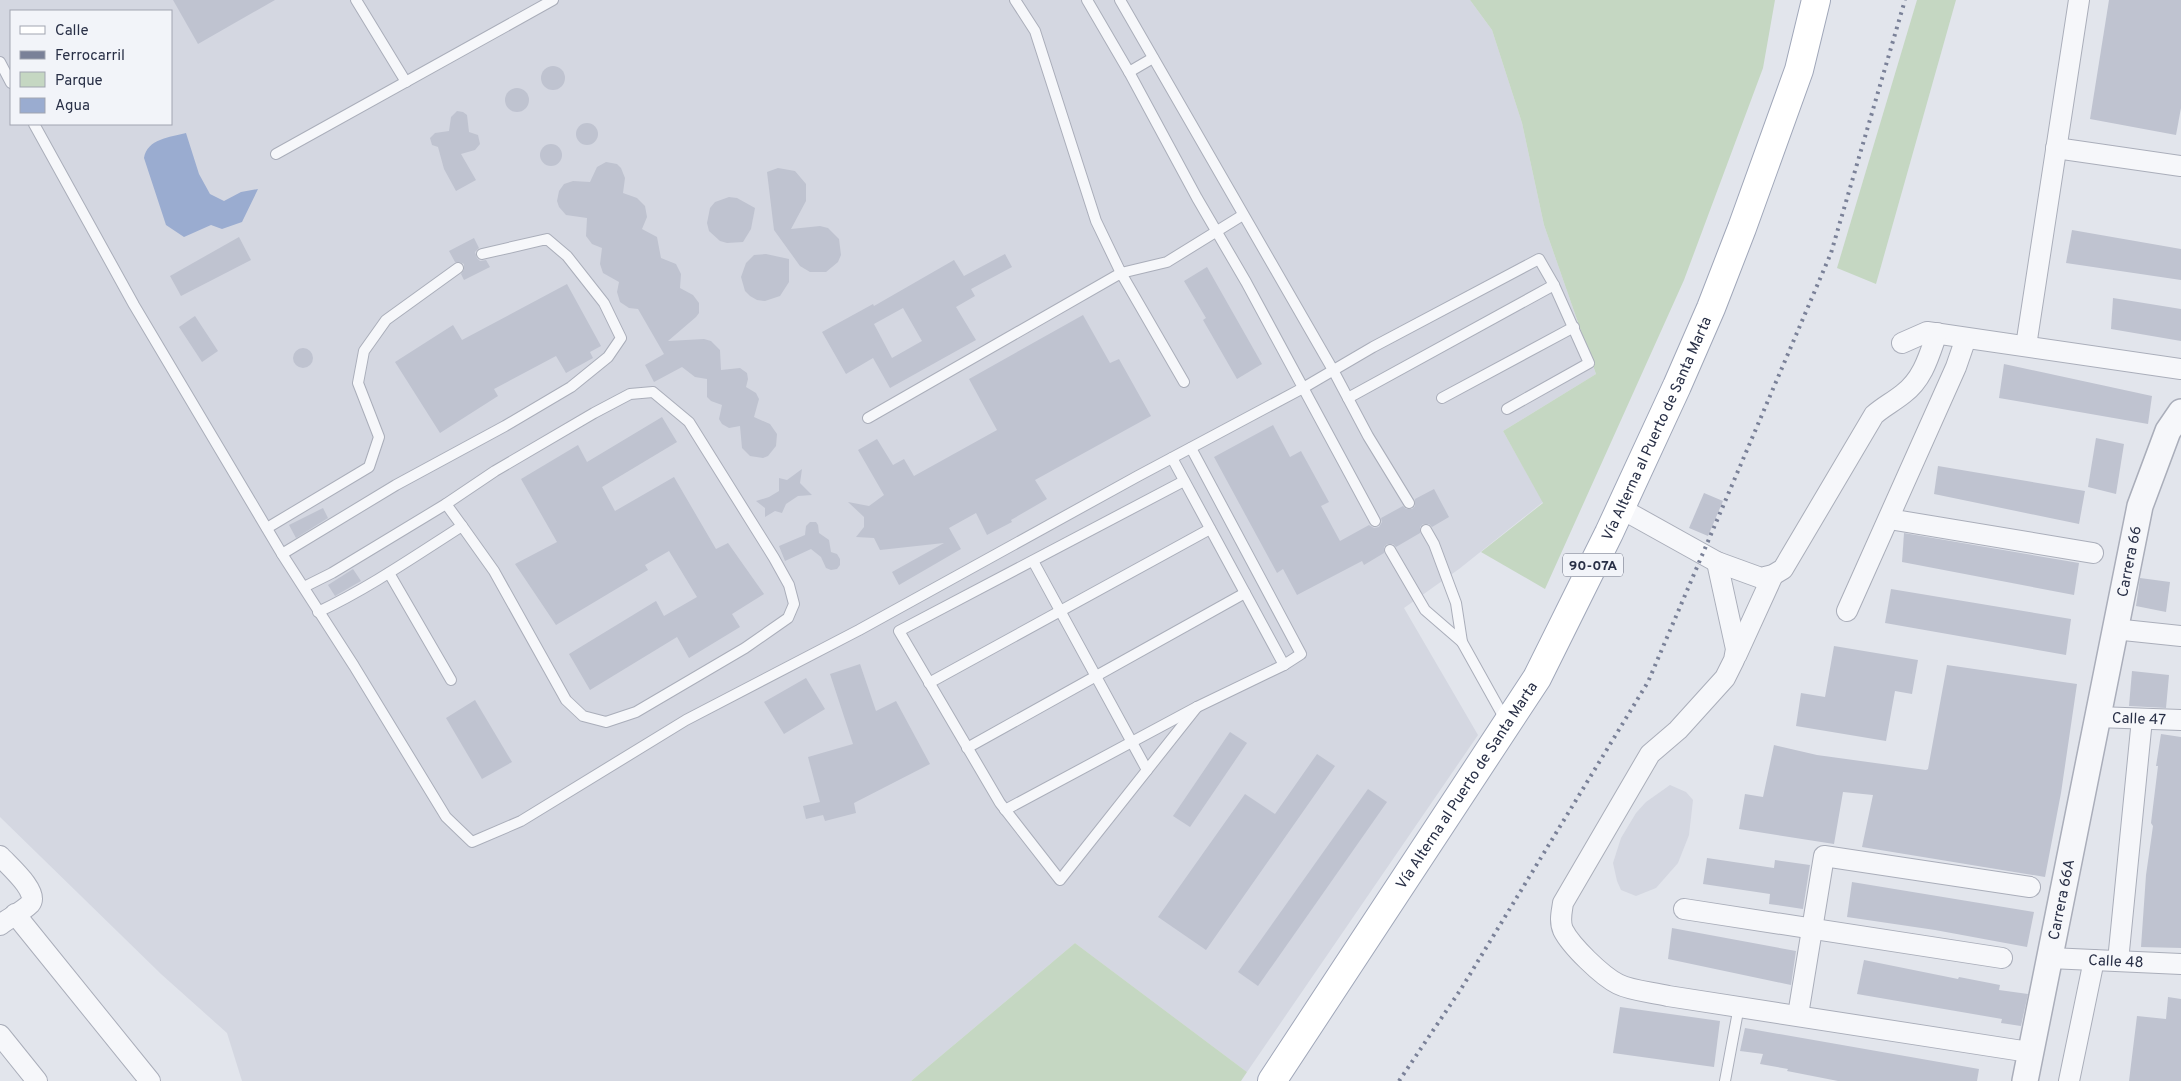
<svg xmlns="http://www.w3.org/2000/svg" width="2181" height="1081" font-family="Overpass,sans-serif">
<rect width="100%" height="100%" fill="#e2e5ec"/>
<!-- built -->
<g fill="#d4d7e1" fill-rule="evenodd">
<path d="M0 0H1470L1492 30 1522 123 1544 225 1596 374 1503 431 1543 502 1459 569 1404 608 1478 735 1247 1072 1075 943 911 1081H242L227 1033 161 974 0 817ZM11 11H171V124H11Z"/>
<polygon points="1670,785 1686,792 1693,800 1689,835 1678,863 1656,888 1636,896 1621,890 1617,881 1613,863 1621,838 1636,813 1646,802"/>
</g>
<!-- green -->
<g fill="#c5d7c2">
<polygon points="1470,0 1775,0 1763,68 1684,280 1545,589 1481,552 1543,503 1503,431 1596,374 1544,225 1522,123 1492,30"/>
<polygon points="1917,0 1956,0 1876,284 1837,268"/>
<polygon points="1075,943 1247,1072 1241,1081 911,1081"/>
</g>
<!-- water -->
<path fill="#9aacd0" d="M186 133 199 174 210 194 224 201 241 192 258 189 242 222 222 229 211 225 184 237 166 225 144 158C147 139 170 137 186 133Z"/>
<!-- building -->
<g fill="#bfc3d0" fill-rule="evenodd">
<polygon points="173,0 275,0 198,44"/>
<polygon points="2109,0 2181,0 2181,108 2176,135 2090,119"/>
<circle cx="553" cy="78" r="12"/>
<circle cx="517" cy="100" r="12"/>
<polygon points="457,111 463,112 467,115 469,132 478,135 480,144 475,150 461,154 476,180 456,191 444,169 438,147 432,145 430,138 435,133 449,131 451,117"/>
<circle cx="587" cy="134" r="11"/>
<circle cx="551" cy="155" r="11"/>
<polygon points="606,162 617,164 621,168 625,178 623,193 637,198 645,206 647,217 642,229 657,237 661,258 676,264 681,274 680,288 693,295 699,303 699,313 696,317 668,341 704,339 711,341 720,350 721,370 740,368 747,373 748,379 746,387 756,393 759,399 754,417 770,424 777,434 776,446 768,456 763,458 750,456 742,448 740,426 729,428 722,424 719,419 722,405 711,401 707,397 707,379 695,377 682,367 654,382 645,365 664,354 638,309 629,308 620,302 617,292 619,282 603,273 600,264 602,248 592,244 586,236 587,218 566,215 559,207 557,201 559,191 564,184 573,181 590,182 597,167"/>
<polygon points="778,168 795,171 806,184 806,201 791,229 820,226 828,228 839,239 841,255 838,262 826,272 810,272 800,266 774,230 767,172"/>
<polygon points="729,197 737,198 755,208 751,229 743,242 727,243 720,241 709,231 707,223 710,208 715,202"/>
<polygon points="2072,230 2181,249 2181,280 2066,263"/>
<polygon points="239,237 251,260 181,296 170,276"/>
<polygon points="474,238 479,248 475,252 477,258 480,261 486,260 490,267 464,280 461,274 464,270 464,264 460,262 455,262 449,251"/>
<polygon points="766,254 789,259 789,282 780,296 765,301 757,300 750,296 745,291 741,277 746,263 754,255"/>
<path d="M1005 254 1012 267 971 289 975 296 956 307 976 340 890 388 873 358 846 374 822 332 873 304 874 306 954 260 964 276ZM903 308 922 341 892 358 874 324Z"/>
<polygon points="1207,267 1262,364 1237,379 1203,320 1206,318 1184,281"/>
<polygon points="567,284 601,346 590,352 593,358 566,373 556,356 494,389 498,396 440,433 395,362 453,325 462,340"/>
<polygon points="2113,298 2181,309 2181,341 2111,329"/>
<polygon points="1083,315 1110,363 1119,359 1151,416 1035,480 1047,499 1011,520 1012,522 987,535 976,513 949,528 961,549 899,585 892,572 944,543 880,550 874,538 856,537 864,527 864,517 848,502 869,506 884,495 858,450 877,439 893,465 904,459 914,476 997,430 969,379"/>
<polygon points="195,316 218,351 202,362 179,327"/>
<circle cx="303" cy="358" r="10"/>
<polygon points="2004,364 2152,396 2148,424 1999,398"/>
<polygon points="662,417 677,442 602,487 615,511 674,477 716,549 728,543 764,594 732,614 740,627 689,658 677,637 590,690 569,654 656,601 664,616 697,597 669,551 645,565 648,570 556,625 515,564 557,542 521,479 578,445 587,462"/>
<polygon points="1273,425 1290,457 1301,451 1329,502 1321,506 1340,541 1369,525 1374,528 1379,527 1382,522 1381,518 1403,506 1406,509 1412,509 1415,506 1415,499 1434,489 1449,517 1432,527 1429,524 1423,524 1420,527 1420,533 1396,547 1393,544 1387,544 1384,547 1384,553 1364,565 1362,561 1297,595 1283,569 1277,573 1214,457"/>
<polygon points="2096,438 2124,444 2116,494 2088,487"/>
<polygon points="1938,466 2085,491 2079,524 1934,494"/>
<polygon points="802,469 800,483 812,495 798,496 786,504 782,513 775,511 765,517 765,508 756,501 769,497 779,491 779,478 787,480"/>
<polygon points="1704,493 1723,501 1708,536 1689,528"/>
<polygon points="323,508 328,518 296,538 289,525"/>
<polygon points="810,522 816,522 818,525 819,533 829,540 831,552 837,554 840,559 840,565 837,569 831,570 826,568 821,557 811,549 785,561 779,546 805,535 806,526"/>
<polygon points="1904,533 2079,563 2074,595 1902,562"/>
<polygon points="353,569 361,581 335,596 328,585"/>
<polygon points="2140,578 2170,582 2166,612 2136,606"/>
<polygon points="1891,589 2071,619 2066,655 1885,623"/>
<polygon points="1834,646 1918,660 1912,694 1895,691 1886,741 1796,726 1801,693 1825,697"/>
<polygon points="860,664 876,711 896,701 930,764 854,803 856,813 825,821 823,815 806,819 803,806 820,802 808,757 853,744 830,674"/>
<polygon points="1947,665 2077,684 2061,793 2045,877 1862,847 1873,795 1843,792 1834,844 1739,829 1745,794 1763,797 1774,745 1817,755 1926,770 1928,769"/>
<polygon points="2132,671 2169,675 2166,708 2129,706"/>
<polygon points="806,678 825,709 784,734 764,702"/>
<polygon points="475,700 512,762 482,779 446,718"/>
<polygon points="1230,732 1247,743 1190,827 1173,816"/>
<polygon points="2161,734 2181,737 2181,948 2141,947 2146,875 2153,826 2151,823 2158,766 2156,766"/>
<polygon points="1317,754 1335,766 1206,950 1158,917 1245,794 1275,814"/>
<polygon points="1368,789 1387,802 1258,986 1238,972"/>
<polygon points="1707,858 1774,868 1775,860 1810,865 1803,909 1769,904 1770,894 1703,884"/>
<polygon points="1852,882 2034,912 2027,947 1935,930 1847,917"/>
<polygon points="1672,928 1796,951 1791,985 1668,959"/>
<polygon points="1864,960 1958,979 1959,977 2000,985 1999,990 2028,994 2021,1026 2001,1023 2002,1019 1857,994"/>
<polygon points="2168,997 2181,999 2181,1081 2129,1081 2137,1016 2166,1019"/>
<polygon points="1620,1007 1720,1021 1714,1067 1613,1053"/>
<polygon points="1745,1028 1979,1069 1977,1081 1838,1081 1787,1071 1788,1069 1760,1064 1763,1054 1740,1051"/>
</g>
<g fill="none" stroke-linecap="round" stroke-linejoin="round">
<defs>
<g id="service">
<polyline points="356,0 406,82"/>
<polyline points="1015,0 1035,31 1096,221 1121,273 1167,262 1243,215"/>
<polyline points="1087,0 1129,72 1197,198 1246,282 1375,521"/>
<polyline points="1120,0 1333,370 1368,436 1409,503"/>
<polyline points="0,62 11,83"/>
<polyline points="1129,72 1153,58"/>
<polyline points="34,124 134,305 282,554 354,666 446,817 472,842 521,821 686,720 859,630 1138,476 1303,388 1373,347 1539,259 1554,285 1589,363 1507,409"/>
<polyline points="276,154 553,0"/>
<polyline points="1348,398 1554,285"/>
<polyline points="1442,398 1574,327"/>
<polyline points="868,418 1121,273 1184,382"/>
<polyline points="1172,458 1284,665"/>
<polyline points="1184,481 899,631 1000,803 1060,880 1197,707"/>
<polyline points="446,504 462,526"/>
<polyline points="267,528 369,467 379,437 358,383 364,351 386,320 458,268"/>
<polyline points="1426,530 1434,544 1456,603 1462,642 1506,721"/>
<polyline points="1390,550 1425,610 1462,642"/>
<polyline points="282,554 396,485 505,426 571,387 608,357 621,338 604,303 567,256 547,239 482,254"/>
<polyline points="1033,561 1147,770"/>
<polyline points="389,573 451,680"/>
<path d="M304 587 332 573 446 504 495 471 594 413 630 394 653 392 689 422 774 558 789 585 794 604 788 618 745 648 636 712 606 722 583 716 566 700 494 571 462 526C415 556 369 588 318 612"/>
<polyline points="929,683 1210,529"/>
<polyline points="967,748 1245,593"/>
<polyline points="1005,810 1197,707 1284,665 1301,654 1191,448"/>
<polyline points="1725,1081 1739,1006"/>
</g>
<g id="minor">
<polyline points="2056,148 2181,166"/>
<polyline points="1902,343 1927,332 2181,369"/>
<polyline points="2026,346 2079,0"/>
<path d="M1620 508 1717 562 1761 578 1773 575 1783 569 1874 415C1883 407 1893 402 1903 394 1923 379 1929 356 1937 333"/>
<polyline points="1889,519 2093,553"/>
<path d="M1717 562 1736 649 1734 660 1725 678 1678 730 1650 754 1563 903C1562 911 1559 921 1563 930 1571 946 1602 976 1618 984 1632 991 1652 992 1668 996L2029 1052"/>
<polyline points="1847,611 1956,367 1966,338"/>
<polyline points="2114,629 2181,636"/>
<polyline points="1736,656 1773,575"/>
<path id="s1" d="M2097 717 2181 720"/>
<path d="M0 856C8 865 40 892 30 904 22 912 9 918 0 925"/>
<polyline points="1684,909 2002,958"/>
<polyline points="15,914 150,1081"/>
<path id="s2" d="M2050 958 2181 964"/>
<polyline points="2118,961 2142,719"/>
<polyline points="1798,1015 1824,856 2030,887"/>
<polyline points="0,1035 37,1081"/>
<polyline points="2069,1081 2094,960"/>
</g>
<g id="tertiary">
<path id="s3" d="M2025 1081 2140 506 2168 431 2181 412"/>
</g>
<g id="primary">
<path id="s4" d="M1272 1081 1537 678 1609 533 1677 386 1711 308 1742 228 1799 70 1816 0"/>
</g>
</defs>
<!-- service casing -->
<use href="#service" stroke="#aaaeba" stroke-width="12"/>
<!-- minor casing -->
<use href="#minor" stroke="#aaaeba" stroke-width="22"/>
<!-- tertiary casing -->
<use href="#tertiary" stroke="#aaaeba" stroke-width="28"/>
<!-- primary casing -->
<use href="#primary" stroke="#a0a7b9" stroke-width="30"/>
<!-- service -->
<use href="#service" stroke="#f6f7fa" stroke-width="10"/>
<!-- minor -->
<use href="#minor" stroke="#f6f7fa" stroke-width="20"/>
<!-- tertiary -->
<use href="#tertiary" stroke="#f6f7fa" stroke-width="25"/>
<!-- primary -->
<use href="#primary" stroke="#fff" stroke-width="28"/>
<!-- rail -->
<polyline stroke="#7a8198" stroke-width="4" stroke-dasharray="2.5 5" stroke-linecap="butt" points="1399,1081 1461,989 1648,682 1831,253 1905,0"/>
</g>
<g text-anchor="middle" stroke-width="4.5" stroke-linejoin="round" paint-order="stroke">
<!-- shield labels -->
<rect fill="#f2f4f9" stroke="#656a7c" stroke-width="1" x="1563" y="553.5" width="60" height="23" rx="4"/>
<g font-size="14" font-weight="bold" fill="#282f46">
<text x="1593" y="570">90-07A</text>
</g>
<!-- street labels -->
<g font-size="15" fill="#282f46" stroke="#f2f4f9">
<text dy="5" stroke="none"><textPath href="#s4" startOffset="759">Vía Alterna al Puerto de Santa Marta</textPath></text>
<text dy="5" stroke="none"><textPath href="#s3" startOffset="530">Carrera 66</textPath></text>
<text dy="5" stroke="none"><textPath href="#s1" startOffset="42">Calle 47</textPath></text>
<text dy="5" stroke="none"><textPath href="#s4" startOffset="354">Vía Alterna al Puerto de Santa Marta</textPath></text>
<text dy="5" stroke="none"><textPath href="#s3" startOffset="185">Carrera 66A</textPath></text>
<text dy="5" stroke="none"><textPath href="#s2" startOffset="66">Calle 48</textPath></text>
</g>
</g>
<!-- legend -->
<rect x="10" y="10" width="162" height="115" fill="#f2f4f9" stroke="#a1a5b1"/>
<rect x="20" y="26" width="25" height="8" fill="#ffffff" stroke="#a1a5b1"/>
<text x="55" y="35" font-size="15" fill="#282f46">Calle</text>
<rect x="20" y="51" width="25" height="8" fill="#7a8198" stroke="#a1a5b1"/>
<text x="55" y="60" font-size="15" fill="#282f46">Ferrocarril</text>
<rect x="20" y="72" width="25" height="15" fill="#c5d7c2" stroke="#a1a5b1"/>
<text x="55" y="85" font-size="15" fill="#282f46">Parque</text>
<rect x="20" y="98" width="25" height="15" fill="#9aacd0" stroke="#a1a5b1"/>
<text x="55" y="110" font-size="15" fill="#282f46">Agua</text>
</svg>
